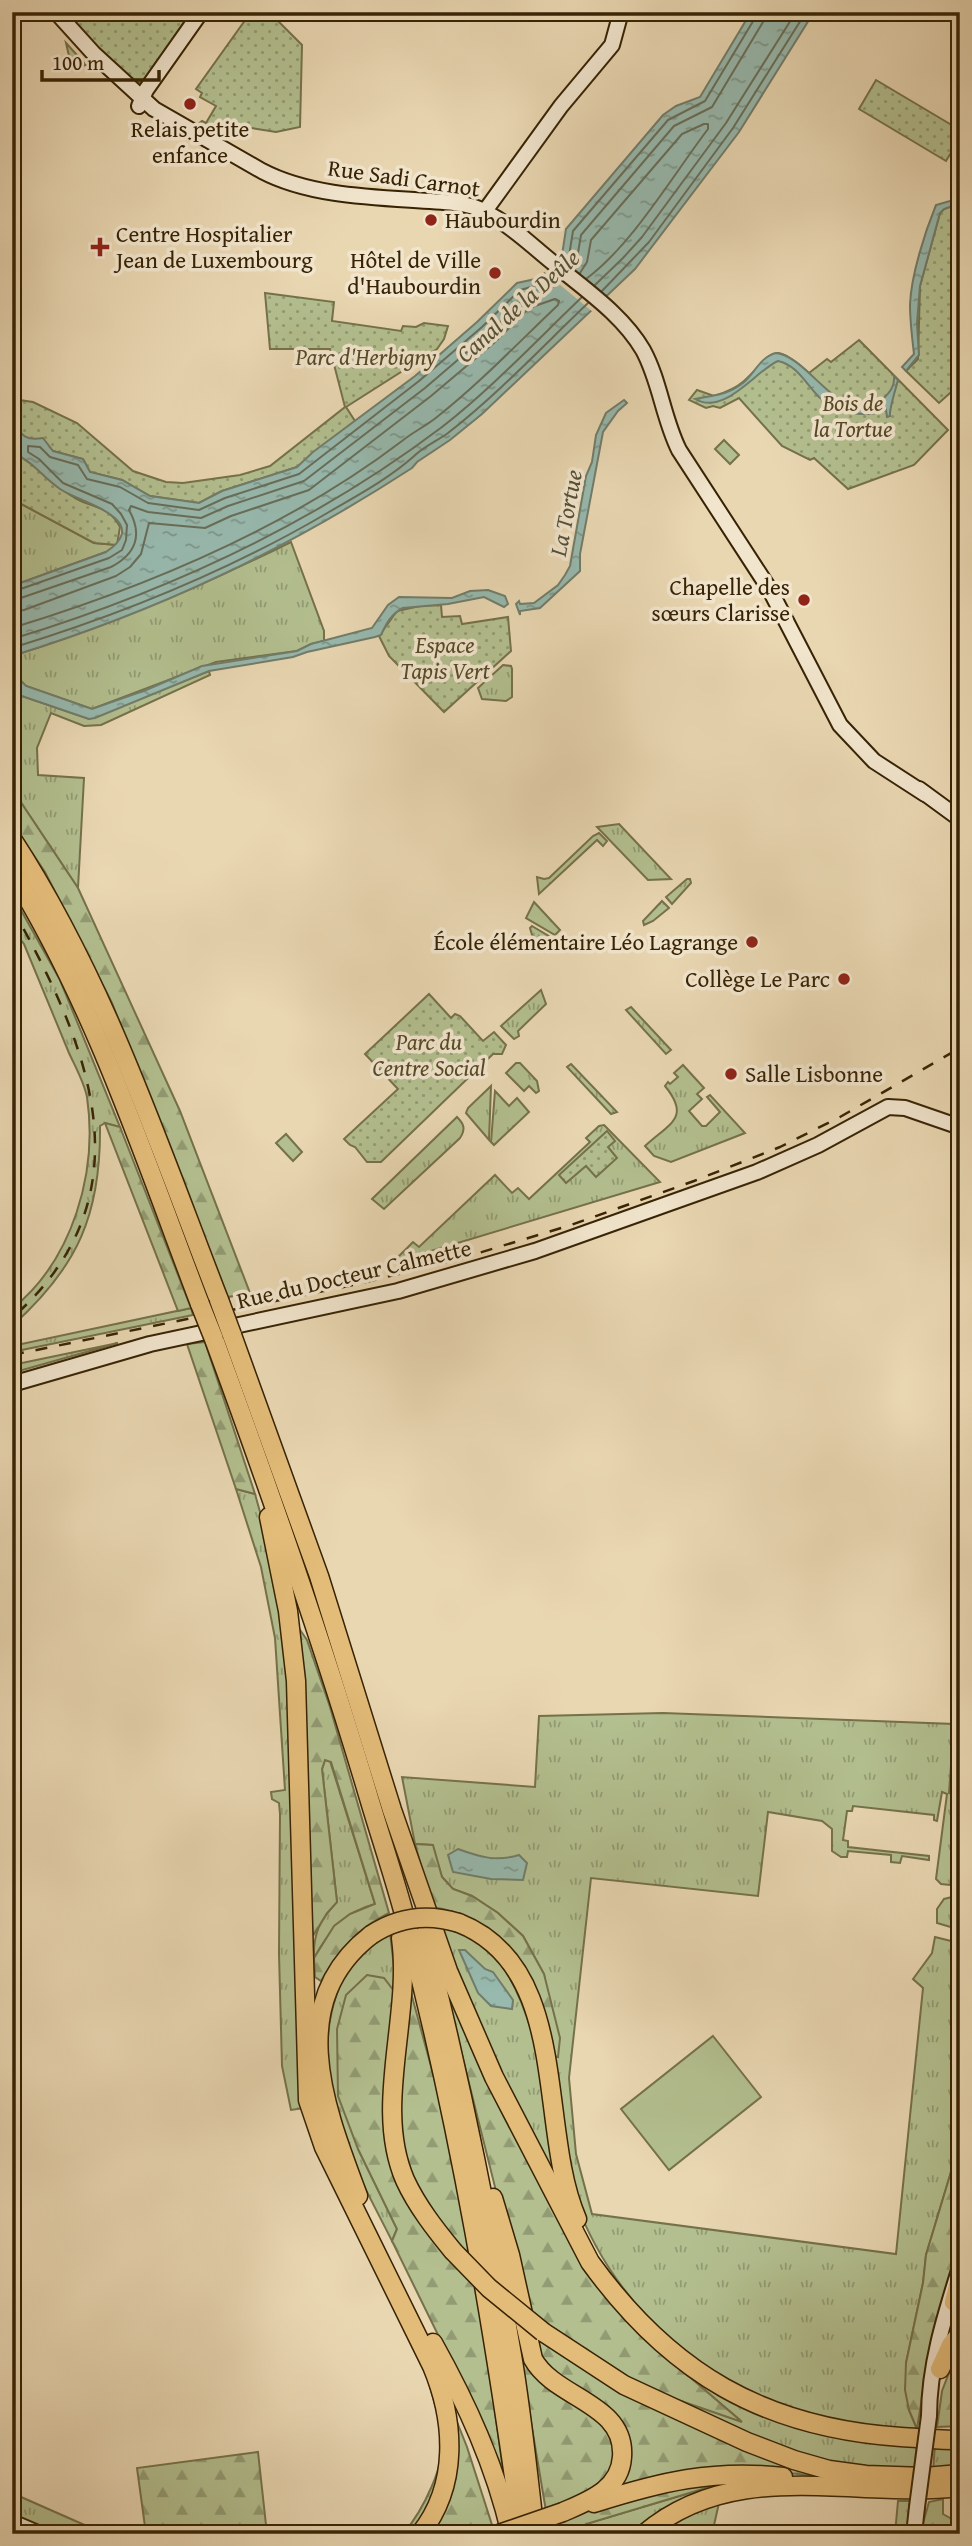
<svg xmlns="http://www.w3.org/2000/svg" width="972" height="2546" font-family="'Gentium Book Plus',serif">
<defs>
<pattern id="grass-tufts" width="24" height="20" patternUnits="userSpaceOnUse" patternTransform="scale(1.75)"><rect width="24" height="20" fill="#b3bf8f"/><path d="M3 7l-1-3M5 7V3M7 7l1-3M15 17l-1-3M17 17v-4M19 17l1-3" fill="none" stroke="#929b73"/></pattern>
<pattern id="forest-firs" width="22" height="20" patternUnits="userSpaceOnUse" patternTransform="scale(1.75)"><rect width="22" height="20" fill="#b3bf8f"/><path d="M5 1l3.5 6h-7zM16 11l3.5 6h-7z" fill="#929b73"/></pattern>
<pattern id="park-dots" width="8" height="8" patternUnits="userSpaceOnUse" patternTransform="scale(1.75)"><rect width="8" height="8" fill="#b3bf8f"/><path d="M2 2h.1M6 6h.1" fill="none" stroke="#929b73" stroke-width="1.8" stroke-linecap="round"/></pattern>
<pattern id="water-ripples" width="26" height="14" patternUnits="userSpaceOnUse" patternTransform="scale(1.75)"><rect width="26" height="14" fill="#97b9ae"/><path d="M2 4q2-2 4 0t4 0M15 11q2-2 4 0t4 0" fill="none" stroke="#7c968b"/></pattern>
</defs>
<rect width="100%" height="100%" fill="#e9d7b2"/>
<filter id="stains"><feTurbulence type="fractalNoise" baseFrequency=".00286" numOctaves="4"/><feColorMatrix values="0 0 0 0 .2 0 0 0 0 .09 0 0 0 0 .02 0 0 0 .5 -.17"/></filter>
<radialGradient id="worn" r=".72"><stop offset=".6" stop-color="#630" stop-opacity="0"/><stop offset="1" stop-color="#630" stop-opacity=".3"/></radialGradient>
<!-- grass -->
<g fill="url(#grass-tufts)" stroke="#75714a" stroke-width="2">
<polygon points="66,43 86,65 72,69"/>
<polygon points="12,499 94,543 117,545 106,552 12,586"/>
<path d="M291 542 324 631V641L311 644 297 651 216 662 92 709 26 686 20 680 13 697 22 696 89 719 209 671 210 675 101 725 84 726 51 713 37 748 38 775 84 778 78 888 12 789V656C111 625 198 588 291 542Z"/>
<polygon points="503,665 511,666 512,669 512,697 506,701 482,699 478,688"/>
<polygon points="619,824 671,879 648,880 597,827"/>
<polygon points="599,833 607,841 603,846 597,840 539,894 537,877 544,879 549,878 593,836"/>
<polygon points="687,879 690,879 691,883 672,904 666,897"/>
<path d="M12 894 60 980 120 1127 105 1123 100 1126C101 1214 78 1267 12 1326V1309C73 1260 98 1172 87 1097 84 1082 75 1066 69 1053 54 1016 39 980 24 944L12 929Z"/>
<polygon points="662,901 669,908 653,921 644,925 643,921"/>
<polygon points="534,902 560,930 555,935 526,918"/>
<polygon points="532,926 552,938 540,950 535,945 530,928"/>
<polygon points="541,990 546,1004 518,1031 519,1036 514,1039 501,1026"/>
<polygon points="631,1007 671,1050 666,1054 626,1010"/>
<polygon points="516,1063 520,1063 537,1081 539,1091 536,1093 529,1086 524,1091 506,1073"/>
<polygon points="571,1064 617,1112 611,1114 567,1067"/>
<path d="M683 1065 704 1088 697 1094 702 1099 689 1111 702 1126H706L720 1112 707 1097 710 1095 745 1133 671 1162 654 1156 645 1146C670 1123 691 1118 665 1086L668 1082 670 1084 678 1077 674 1073Z"/>
<polygon points="491,1086 489,1140 466,1113 468,1108"/>
<polygon points="495,1091 509,1106 517,1098 529,1112 494,1145 491,1142"/>
<path d="M457 1117C464 1124 466 1129 460 1138L384 1209 372 1199Z"/>
<polygon points="604,1125 660,1182 401,1260 398,1257 413,1242 419,1247 495,1175 512,1193 518,1188 529,1199 590,1142 586,1138 599,1126"/>
<polygon points="191,1308 193,1315 12,1352 12,1346"/>
<polygon points="118,1343 12,1373 12,1365"/>
<polygon points="236,1489 255,1494 274,1562 285,1625 297,1852 298,2063 305,2108 291,2110 282,2066 279,1954 280,1814 279,1803 272,1799 271,1792 285,1790 275,1638 261,1567"/>
<path d="M663 1713 954 1724 949 1793 960 1796V1886L941 1884 936 1879 947 1794 942 1792 937 1821 934 1820V1815L853 1806 852 1811H847L843 1840 848 1841V1847L929 1856V1860L902 1856 900 1863 891 1862V1855L848 1851 847 1857H841L832 1851V1829L822 1821 768 1812 758 1896 591 1878 569 2078 576 2154 592 2214 896 2254 923 1988 913 1979 932 1953 935 1937 951 1941 954 1928 937 1923V1909L944 1899 960 1895V2102L953 2130 957 2152 926 2255 923 2283 906 2363 909 2410 917 2429C885 2427 852 2426 821 2418 708 2389 616 2310 575 2200L554 2056 558 2057 544 1974 523 1936 498 1913 472 1896 453 1889 442 1877 432 1845 415 1844 402 1777 535 1787 539 1716Z"/>
<path d="M325 1760 330 1761 375 1904C344 1912 329 1931 314 1958 313 1933 320 1920 337 1902L322 1769Z"/>
<path d="M436 1924C458 1929 482 1939 496 1957 540 2013 550 2118 561 2188L508 2096Z"/>
<path d="M390 1932 397 1995 358 2149 397 2229 392 2241C355 2167 316 2106 330 2020 338 1978 353 1953 390 1932Z"/>
<polygon points="666,2357 708,2387 917,2444 914,2472 841,2466 783,2449 655,2392 740,2420"/>
<path d="M427 2376 442 2415 446 2442 434 2502 413 2534H403C422 2512 447 2464 442 2434 439 2415 432 2395 427 2376Z"/>
<polygon points="935,2444 960,2444 960,2468 933,2472"/>
<polygon points="721,2482 740,2482 688,2498 660,2510 633,2534 583,2534 583,2530 586,2524 706,2488 724,2486"/>
<polygon points="12,2493 105,2534 53,2534 12,2516"/>
<polygon points="898,2501 910,2501 910,2507 927,2510 920,2534 895,2534"/>
<polygon points="719,2503 712,2534 658,2534 680,2518"/>
</g>
<!-- forest -->
<g fill="url(#forest-firs)" stroke="#75714a" stroke-width="2">
<polygon points="12,789 78,888 180,1111 250,1293 228,1297 112,1003 45,872 12,823"/>
<polygon points="105,1123 120,1127 191,1308 178,1311"/>
<polygon points="205,1342 255,1494 236,1489 187,1344"/>
<path d="M298 1627 307 1640 330 1707 389 1913C355 1930 340 1949 321 1981L315 1977 314 1958 334 1926 350 1914 375 1904 331 1762 325 1760 322 1769 337 1902 327 1913 313 1936 309 1891Z"/>
<path d="M415 1844 433 1845 442 1877 453 1889 472 1896 498 1913 523 1936 544 1974 560 2038 558 2057 554 2056C535 1986 515 1919 432 1907Z"/>
<polygon points="441,1971 484,2070 648,2341 742,2422 655,2392 621,2375 526,2311"/>
<polygon points="367,1975 384,1978 397,1995 390,2045 407,2202 438,2247 478,2289 505,2484 468,2396 392,2241 397,2229 358,2149 338,2096 337,2029 346,1995"/>
<polygon points="410,1989 448,2129 471,2261 421,2200 401,2140 400,2107"/>
<polygon points="960,2102 960,2240 931,2342 917,2429 909,2410 905,2390 906,2363 923,2283 926,2255 957,2152 953,2130"/>
<polygon points="532,2332 829,2477 758,2470 612,2491 627,2448 541,2364"/>
<polygon points="960,2344 960,2426 937,2427 942,2391"/>
<path d="M519 2351C538 2362 605 2420 614 2439 619 2450 616 2470 608 2480 594 2496 565 2503 546 2511Z"/>
<polygon points="447,2397 467,2447 493,2528 480,2534 429,2534 441,2513"/>
<polygon points="258,2452 267,2534 146,2534 137,2468"/>
<polygon points="721,2482 724,2485 706,2488 586,2524 583,2530 583,2534 549,2534 548,2525 630,2497"/>
<polygon points="943,2499 943,2514 957,2522 958,2534 920,2534 929,2502"/>
</g>
<!-- park -->
<g fill="url(#park-dots)" stroke="#75714a" stroke-width="2">
<polygon points="64,12 192,12 143,83 132,81 102,54"/>
<polygon points="251,12 275,12 272,15 302,45 300,127 276,132 239,126 211,134 196,126 202,121 206,123 216,106 200,97 202,93 196,89"/>
<polygon points="876,80 960,130 960,138 946,161 859,109"/>
<polygon points="960,203 960,384 939,403 906,371 918,359 920,286 940,213 944,209"/>
<polygon points="265,293 334,302 332,321 401,331 403,326 416,327 424,323 448,326 444,339 437,349 346,407 355,421 297,467 222,491 199,503 150,496 122,480 90,472 83,459 53,451 36,439 27,439 18,434 12,421 12,399 33,402 77,423 133,471 166,482 183,483 240,475 270,466 345,407 330,349 270,349"/>
<path d="M859 340 948 430 914 465 848 489 814 458 810 460 782 446 739 398 720 408 713 406 706 408 689 400 697 390 714 396C724 393 736 388 744 381 774 354 770 338 809 373L827 359 831 362Z"/>
<path d="M12 452C36 463 51 484 75 498 95 509 108 505 120 527L117 545 94 543 12 499Z"/>
<polygon points="441,605 442,617 460,616 462,624 508,617 511,651 444,712 389,656 379,636 397,611 420,606"/>
<polygon points="429,994 451,1018 455,1014 460,1016 483,1041 494,1032 506,1045 502,1054 493,1054 381,1162 367,1162 355,1147 350,1145 344,1139 398,1089 365,1054"/>
<polygon points="607,1131 615,1141 608,1147 617,1158 596,1177 586,1166 566,1183 559,1175"/>
</g>
<!-- pitch -->
<g fill="#b3bf8f" stroke="#75714a" stroke-width="2">
<polygon points="724,440 739,455 730,464 715,449"/>
<polygon points="286,1134 302,1152 293,1161 276,1143"/>
<polygon points="713,2036 761,2097 669,2170 621,2109"/>
</g>
<!-- water -->
<g fill="url(#water-ripples)" stroke="#717d6a" stroke-width="2">
<path d="M751 12H814L739 132 635 269 482 414 450 440 417 462 412 468C284 551 158 611 12 656V586L106 552C155 519 78 502 60 489 41 476 35 463 12 452V421C22 435 24 441 43 438L53 451 83 459 90 472 122 480 150 496 199 503 222 491 297 467 313 452 415 376 477 322 517 283 540 278 562 255 566 229 663 115 676 106 700 97Z"/>
<path d="M960 198V203L944 209 940 213 920 286 917 323 919 355 906 371 902 367 914 354C912 337 910 321 910 305 911 275 925 232 936 205Z"/>
<path d="M776 353C811 357 843 433 883 399 890 392 895 386 894 376L898 380C896 388 889 409 890 416L887 417 886 410C865 419 835 412 819 397 806 384 797 365 778 361 755 371 725 416 695 399 713 395 726 396 743 383 755 373 760 357 776 353Z"/>
<polygon points="624,400 627,403 618,411 603,432 580,554 580,571 540,608 520,611 520,615 516,604 519,601 520,604 534,603 558,585 565,575 570,566 586,476 592,462 596,435 606,413"/>
<path d="M488 590 505 596 508 604 504 607 484 597 448 604 403 608C391 614 386 624 381 635L375 637 307 652 293 657 209 671 95 718 89 719 22 696 13 697 12 694 20 680 26 686 92 709 146 690 202 666 297 651 311 644 372 628 388 605 399 597 452 598 470 591Z"/>
<path d="M458 1849C480 1857 496 1862 519 1855L527 1863 523 1880 491 1879 453 1872 448 1855Z"/>
<polygon points="459,1950 465,1950 485,1969 493,1972 513,2000 512,2009 491,2006 478,1993"/>
</g>
<!-- pier -->
<polygon fill="#e9d7b2" points="557,254 609,298 594,313 542,270"/>
<g fill="none" stroke-linecap="round" stroke-linejoin="round">
<!-- shore -->
<g stroke="#676e59" stroke-width="2">
<polyline points="565,261 569,256 573,231 668,120 705,101 755,18 756,12"/>
<polyline points="572,267 577,259 581,235 674,126 712,107 763,22 765,12"/>
<path d="M580 273 587 262 591 240 682 134 704 124H708V129C673 175 632 245 586 279"/>
<polyline points="595,285 623,258 642,237 726,123 796,12"/>
<polyline points="602,291 649,242 733,128 806,12"/>
<polyline points="12,592 109,558 122,550 126,540 127,525 121,514 112,504 63,483 39,459 28,452 28,446 40,447 50,457 78,465 87,479 120,487 148,503 199,510 225,498 299,474 419,381 482,327 520,290 543,284 553,274"/>
<path d="M12 601 111 567C136 554 143 535 129 510L131 506 148 512 201 518 228 506 304 481 425 388 488 334 524 298 547 292 560 280"/>
<path d="M12 611 24 610 116 576 130 567 141 554 149 523 205 528 231 516 309 490 431 396 495 342 529 308 555 299 559 301 558 305C518 343 480 383 437 417 426 426 413 432 402 441 288 528 149 586 12 628"/>
<path d="M12 639C166 592 314 524 442 427 492 388 536 341 582 297"/>
<path d="M12 648C123 614 229 571 329 512 358 495 388 479 413 457 423 447 437 441 448 433 498 394 542 347 588 303"/>
</g>
<defs>
<g id="secondary">
<path d="M56 12 94 54 154 109 262 171C317 200 393 197 454 203 466 204 478 207 489 214 512 226 532 246 552 262 584 289 622 314 643 350 660 381 663 418 679 450L770 590 840 725 874 761 925 794"/>
<polyline points="139,106 146,90 201,12"/>
<polyline points="485,211 561,106 612,45 621,12"/>
<polyline points="919,789 960,819"/>
<polyline points="12,1384 150,1344 398,1291 535,1251 757,1172 818,1145 888,1107 905,1108 960,1127"/>
<path d="M929 2416C929 2365 945 2315 960 2267"/>
<polyline points="12,2522 40,2534"/>
<polyline points="914,2534 917,2507"/>
</g>
<g id="highway">
<path d="M12 839C105 982 158 1143 219 1300"/>
<path d="M12 872C95 1006 144 1157 200 1304"/>
<path d="M232 1335 319 1576 392 1810 448 1971 494 2077 590 2262C670 2373 764 2428 901 2437 920 2438 940 2440 960 2440"/>
<path d="M214 1339C270 1491 323 1643 369 1798 382 1842 397 1885 408 1929 460 2128 494 2330 522 2534"/>
<path d="M269 1517 288 1611 296 1681 308 2100 324 2147 432 2366C455 2421 459 2485 420 2534"/>
<path d="M459 1923C572 1968 537 2128 577 2219"/>
<path d="M424 1935C459 2074 488 2214 512 2355 522 2414 528 2474 535 2534"/>
<path d="M401 1938C412 2017 373 2106 405 2180 417 2206 435 2229 453 2251"/>
<path d="M358 2196C326 2110 282 2004 371 1935"/>
<path d="M493 2198 510 2255 533 2359C555 2399 626 2403 622 2457 620 2490 588 2501 563 2512"/>
<polyline points="960,2278 954,2302 960,2306"/>
<polyline points="543,2332 624,2385 747,2442 794,2460 829,2470 866,2475 925,2477 960,2474"/>
<path d="M433 2343C467 2404 495 2465 511 2534"/>
<polyline points="940,2369 951,2345 960,2334"/>
<path d="M594 2503C660 2482 713 2469 783 2477"/>
<path d="M644 2534C736 2456 852 2499 960 2487"/>
</g>
</defs>
<!-- secondary casing -->
<use href="#secondary" stroke="#372304" stroke-width="18"/>
<!-- highway casing -->
<use href="#highway" stroke="#372304" stroke-width="21"/>
<!-- secondary -->
<use href="#secondary" stroke="#f1e5cd" stroke-width="14"/>
<!-- highway -->
<use href="#highway" stroke="#e4bc79" stroke-width="18"/>
<!-- rail -->
<g stroke="#372304" stroke-width="2.5" stroke-dasharray="12 12" stroke-linecap="butt">
<path d="M12 908C89 1045 152 1195 12 1318"/>
<polyline points="12,1355 358,1284 459,1259 571,1225 694,1181 780,1147 840,1117 960,1048"/>
</g>
<defs>
<polyline id="secondary-bridge" points="917,2507 929,2416"/>
<g id="highway-bridge">
<polyline points="219,1300 232,1335"/>
<polyline points="200,1304 214,1339"/>
<path d="M371 1935C398 1917 427 1913 459 1923"/>
<polyline points="453,2251 489,2288 543,2332"/>
<polyline points="499,2534 563,2512"/>
</g>
</defs>
<!-- secondary-bridge casing -->
<use href="#secondary-bridge" stroke="#372304" stroke-width="18" stroke-linecap="butt"/>
<!-- highway-bridge casing -->
<use href="#highway-bridge" stroke="#372304" stroke-width="21" stroke-linecap="butt"/>
<!-- secondary-bridge -->
<use href="#secondary-bridge" stroke="#f1e5cd" stroke-width="14"/>
<!-- highway-bridge -->
<use href="#highway-bridge" stroke="#e4bc79" stroke-width="18"/>
</g>
<!-- markers -->
<g fill="#8f2418" stroke="#f1e5cd" stroke-width="2.5">
<circle cx="190" cy="104" r="7"/>
<circle cx="431" cy="220" r="7"/>
<path d="M96.5 236.5h7v7h7v7h-7v7h-7v-7h-7v-7h7z"/>
<circle cx="495" cy="273" r="7"/>
<circle cx="804" cy="600" r="7"/>
<circle cx="752" cy="942" r="7"/>
<circle cx="844" cy="979" r="7"/>
<circle cx="731" cy="1074" r="7"/>
</g>
<g text-anchor="middle" stroke-width="7" stroke-linejoin="round" paint-order="stroke">
<!-- poi labels -->
<g font-size="23" fill="#372304" stroke="#f1e5cd" text-anchor="end">
<text x="190" y="137" text-anchor="middle">Relais petite<tspan x="190" dy="26">enfance</tspan></text>
<text x="445" y="228" text-anchor="start">Haubourdin</text>
<text x="116" y="242" text-anchor="start">Centre Hospitalier<tspan x="116" dy="26">Jean de Luxembourg</tspan></text>
<text x="481" y="268">Hôtel de Ville<tspan x="481" dy="26">d'Haubourdin</tspan></text>
<text x="790" y="595">Chapelle des<tspan x="790" dy="26">sœurs Clarisse</tspan></text>
<text x="738" y="950">École élémentaire Léo Lagrange</text>
<text x="830" y="987">Collège Le Parc</text>
<text x="745" y="1082" text-anchor="start">Salle Lisbonne</text>
</g>
<!-- street labels -->
<g font-size="23" fill="#372304" stroke="#f1e5cd">
<text transform="translate(404 178) rotate(8)" y="8">Rue Sadi Carnot</text>
<text transform="translate(354 1274) rotate(-13)" y="8">Rue du Docteur Calmette</text>
</g>
<!-- park labels -->
<g font-size="23" font-style="italic" fill="#564a27" stroke="#f1e5cd">
<text x="366" y="365">Parc d'Herbigny</text>
<text x="853" y="411">Bois de<tspan x="853" dy="26">la Tortue</tspan></text>
<text x="445" y="653">Espace<tspan x="445" dy="26">Tapis Vert</tspan></text>
<text x="429" y="1050">Parc du<tspan x="429" dy="26">Centre Social</tspan></text>
</g>
<!-- water labels -->
<g font-size="24" font-style="italic" fill="#545037" stroke="#f1e5cd">
<text transform="translate(518 306) rotate(-42)" y="8">Canal de la Deûle</text>
<text transform="translate(566 513) rotate(-79)" y="8">La Tortue</text>
</g>
</g>
<!-- margin -->
<rect width="972" height="2546" fill="none" stroke="#e9d7b2" stroke-width="42"/>
<rect x="14" y="14" width="944" height="2518" fill="none" stroke="#372304" stroke-width="3.5"/>
<rect x="21" y="21" width="930" height="2504" fill="none" stroke="#372304" stroke-width="2"/>
<!-- scale -->
<path d="M42 70v10h117v-10" fill="none" stroke="#372304" stroke-width="3.5"/>
<text x="52" y="70" font-size="21" fill="#372304" stroke="#f1e5cd" stroke-width="5" paint-order="stroke">100 m</text>
<rect width="100%" height="100%" filter="url(#stains)"/>
<rect width="100%" height="100%" fill="url(#worn)"/>
</svg>
